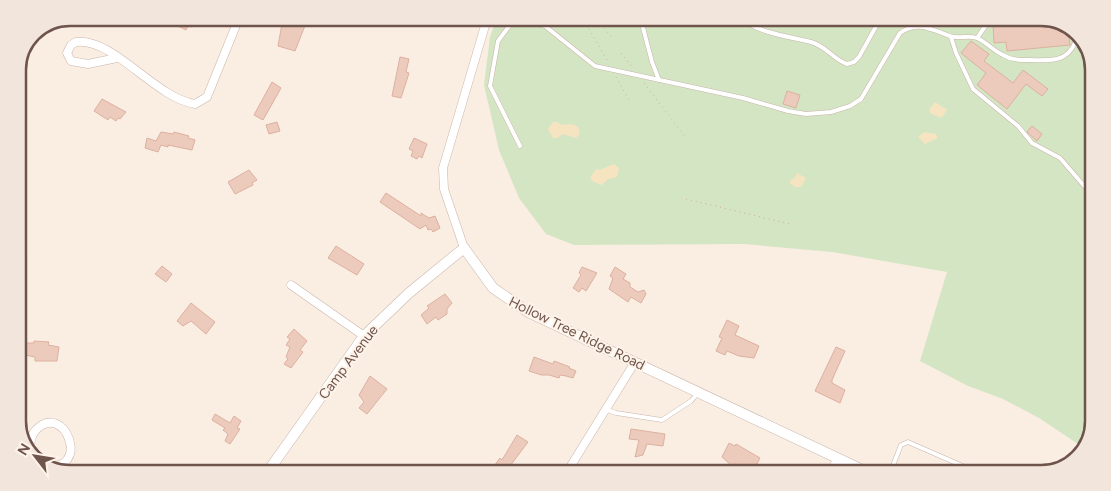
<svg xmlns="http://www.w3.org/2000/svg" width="1111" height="491" font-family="Figtree,sans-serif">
<rect width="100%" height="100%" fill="#faeee3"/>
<!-- green -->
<polygon fill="#d4e5c3" points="496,19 1061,22 1083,38 1093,66 1089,441 1084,448 1039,418 1003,399 968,386 920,361 947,272 832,252 744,244 574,245 546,234 519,198 499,150 484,85 490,37"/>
<!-- sand -->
<g fill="#f6e4c0">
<polygon points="935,102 947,110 941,118 930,113 929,110"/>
<path d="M553 122H557C564 128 568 121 578 127L580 134 576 138 563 134 557 138H553L548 129Z"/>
<polygon points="924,132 936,134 938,138 925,144 918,137"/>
<polygon points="614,164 619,168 617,177 608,179 602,185 594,182 590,178 596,169 600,170"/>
<polygon points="797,173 806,178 801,187 795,187 790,183 791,179 795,178"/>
</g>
<!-- building -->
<g fill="#eccbbd" stroke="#ddb09f">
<polygon points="177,18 189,18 193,19 195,24 191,27 188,26 186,30 174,24"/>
<polygon points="283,18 304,18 303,22 306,23 295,51 278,46"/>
<polygon points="1005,21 1061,22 1068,27 1070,45 1007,51 1006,42 994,43 993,24 1005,23"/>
<polygon points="971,41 989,54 984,61 1013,83 1023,70 1048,89 1042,96 1026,84 1007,109 977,85 986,73 961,53"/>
<polygon points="400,57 409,59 406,72 409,73 401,98 392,96"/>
<polygon points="272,82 281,88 263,120 254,115"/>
<polygon points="787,91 800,95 796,108 783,104"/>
<polygon points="102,99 126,112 120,119 118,118 116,121 110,117 108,120 94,111"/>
<polygon points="277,122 280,131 269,134 266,125"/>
<polygon points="1032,126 1042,134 1037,141 1027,132"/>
<polygon points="161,132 173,134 174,132 189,136 188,138 195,140 192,150 168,145 168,147 161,145 158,152 145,148 147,138 156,141"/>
<polygon points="414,138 427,144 422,158 419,156 417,159 411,156 413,151 409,149"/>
<polygon points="249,170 257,180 252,183 253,185 235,194 228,182"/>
<polygon points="386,193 421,216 421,213 429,218 435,216 440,228 433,232 431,229 428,230 426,225 420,229 380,202"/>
<polygon points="336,246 364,264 357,275 328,258"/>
<polygon points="162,266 172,274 166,282 155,274"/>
<polygon points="582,267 597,273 586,291 582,288 579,292 573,288 581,275 579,273"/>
<polygon points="615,267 626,274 623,279 630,283 630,287 638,292 644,290 646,294 641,303 631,297 628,302 609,289 613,278 610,276"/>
<polygon points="445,294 452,303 447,309 447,314 438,320 436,317 427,324 421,315 429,308 427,306"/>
<polygon points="191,303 215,322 206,334 191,321 183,326 177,321"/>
<polygon points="727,320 739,326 735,335 759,346 754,358 739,356 727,351 725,355 716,351 722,338 719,337"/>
<polygon points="294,329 307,341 300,350 303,352 291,368 284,364 288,359 286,357 290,347 286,345 290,339 287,337"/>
<polygon points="34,341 49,342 48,345 59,347 57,361 35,361 35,357 25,355 26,343 34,343"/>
<polygon points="836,347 845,351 832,380 832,383 845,390 840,403 815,391"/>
<polygon points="534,357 553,364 554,361 570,367 569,368 576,371 573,378 566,376 560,375 559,378 549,375 541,375 529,371"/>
<polygon points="370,376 387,389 367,414 359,408 364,402 359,395"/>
<polygon points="215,414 230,423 234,416 241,421 237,428 240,429 230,444 225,441 228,434 223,430 225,428 212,420"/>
<polygon points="631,429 665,434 663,446 647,444 643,455 635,457 639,440 629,439"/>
<polygon points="517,435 528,442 510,466 508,465 504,471 496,471 492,469 500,458 502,460"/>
<polygon points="729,443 735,446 736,444 760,458 753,471 736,464 731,465 722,457"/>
</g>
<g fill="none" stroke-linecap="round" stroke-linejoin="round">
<defs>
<g id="service">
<path d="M486 20 523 21 545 26 595 66 743 98 788 111 806 114 831 112 850 106 861 99 900 33C918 20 932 30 950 36 958 39 969 35 977 38 986 42 994 51 1003 55 1011 60 1020 60 1030 60 1054 61 1070 62 1078 35"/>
<polyline points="641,20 652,62 659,80"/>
<path d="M745 20C754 32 796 38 811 42 826 46 833 59 847 64L854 62 859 57 879 21"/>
<polyline points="513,21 498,41 490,86 520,146"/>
<polyline points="951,37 956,53 973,89 1018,126 1032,143 1060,158 1092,195"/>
<polyline points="977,38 989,21"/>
<polyline points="605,409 616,413 662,420 691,401 697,394"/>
<polyline points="890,473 901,445 908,442 979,473"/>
</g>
<g id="minor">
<path d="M117 58 88 64 71 61 67 53 71 45 76 42C113 37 155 98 195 104L207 97 239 18"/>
<polyline points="464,248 444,189 443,168 487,19"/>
<polyline points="291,285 364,336"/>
<path d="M33 457C29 448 29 439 35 431 65 398 93 475 44 465"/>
<polyline points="567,472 635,362"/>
<polyline points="830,473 838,458"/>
</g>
<polyline id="tertiary" points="269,470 364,336 409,293 464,248 493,288 528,312 869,473"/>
</defs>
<!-- service casing -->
<use href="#service" stroke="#c9b5ab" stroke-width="5"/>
<!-- minor casing -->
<use href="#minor" stroke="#c9b5ab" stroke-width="9"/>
<!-- tertiary casing -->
<use href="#tertiary" stroke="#c9b5ab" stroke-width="11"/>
<!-- path -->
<g stroke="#d0aea1" stroke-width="1" stroke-dasharray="1 4" stroke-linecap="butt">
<polyline points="584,20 608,62"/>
<polyline points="598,20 612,38"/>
<polyline points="857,26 859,21"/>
<polyline points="621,53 633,68"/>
<polyline points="616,77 629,100"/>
<polyline points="644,83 686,138"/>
<polyline points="686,199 790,224"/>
</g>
<!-- service -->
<use href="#service" stroke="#fff" stroke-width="4"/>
<!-- minor -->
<use href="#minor" stroke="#fff" stroke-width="8"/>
<!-- tertiary -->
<use href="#tertiary" stroke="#fff" stroke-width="10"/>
</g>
<g text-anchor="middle" stroke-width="4" stroke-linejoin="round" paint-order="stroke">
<!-- street labels -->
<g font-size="14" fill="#6f544c" stroke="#fdf3e8">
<text transform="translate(577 333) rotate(26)" y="5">Hollow Tree Ridge Road</text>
<text transform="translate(348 362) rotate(-53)" y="5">Camp Avenue</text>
</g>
</g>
<!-- crop -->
<path d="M0 0H1111V491H0ZM70 26H1041A44 44 0 0 1 1085 70V421A44 44 0 0 1 1041 465H70A44 44 0 0 1 26 421V70A44 44 0 0 1 70 26Z" fill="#f2e6dc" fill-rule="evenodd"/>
<path fill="none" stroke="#6f544c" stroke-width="2.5" d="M70 26H1041A44 44 0 0 1 1085 70V421A44 44 0 0 1 1041 465H70A44 44 0 0 1 26 421V70A44 44 0 0 1 70 26Z"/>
<!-- north arrow -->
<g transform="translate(35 456) rotate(301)" stroke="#fdf3e8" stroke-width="4" paint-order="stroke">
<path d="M0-4L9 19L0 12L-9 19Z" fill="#6f544c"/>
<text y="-8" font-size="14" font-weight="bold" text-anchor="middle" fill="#6f544c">N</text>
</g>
</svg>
